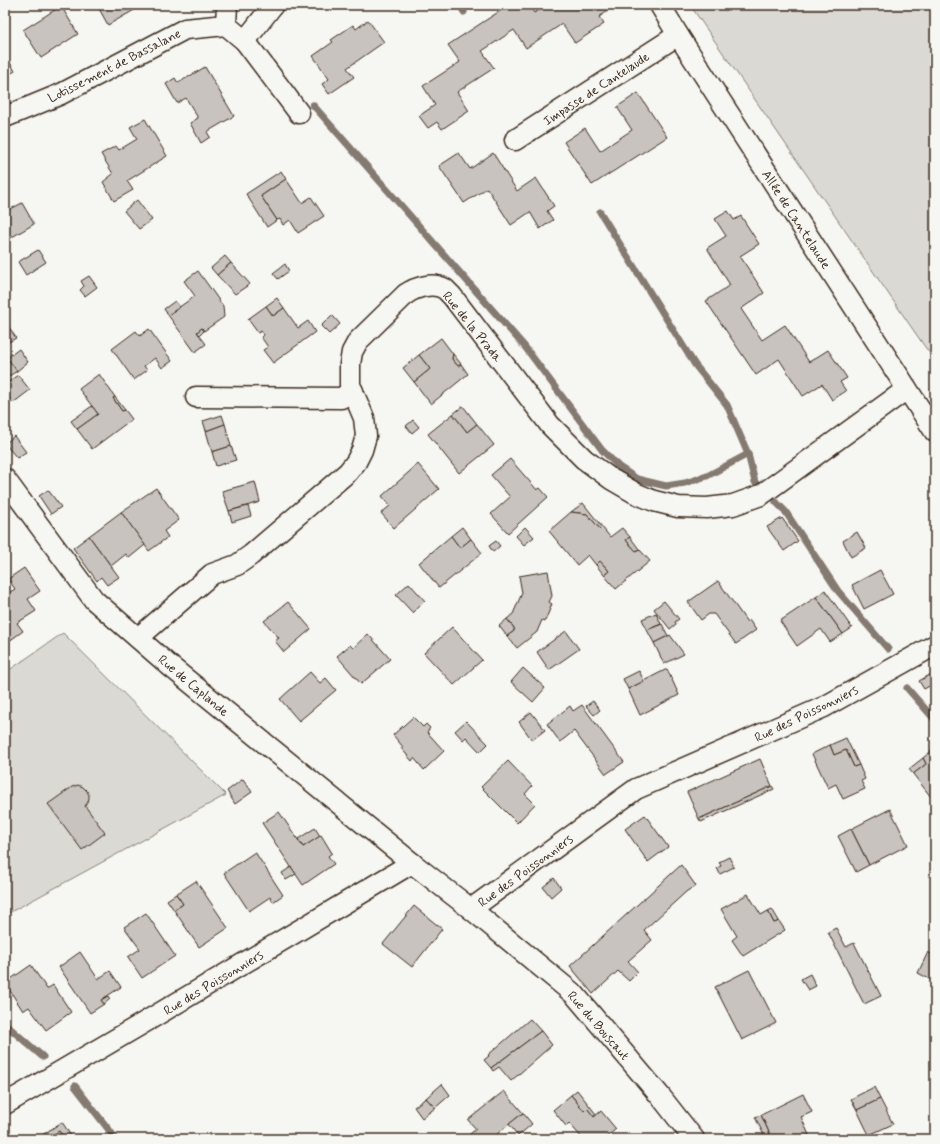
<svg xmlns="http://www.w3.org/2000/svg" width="940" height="1144" font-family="Mynerve,sans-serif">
<rect width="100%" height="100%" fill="#f6f6f2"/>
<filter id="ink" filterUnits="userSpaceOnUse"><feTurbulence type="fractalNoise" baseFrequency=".025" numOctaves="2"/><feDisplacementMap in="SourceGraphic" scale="8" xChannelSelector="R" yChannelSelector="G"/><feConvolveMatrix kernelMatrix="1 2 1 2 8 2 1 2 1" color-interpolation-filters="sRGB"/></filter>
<g filter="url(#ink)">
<!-- green -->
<g fill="#dad9d3" stroke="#8a8278">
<polygon points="690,5 935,5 935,360 925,347"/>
<polygon points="63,633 226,795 5,915 5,673"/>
</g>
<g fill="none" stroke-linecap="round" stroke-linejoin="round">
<!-- stream -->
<g stroke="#857a71" stroke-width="7">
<polyline points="460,5 464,12"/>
<polyline points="313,105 525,347 602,450 619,467 637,479 666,486 685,483 707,476 748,454"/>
<polyline points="600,212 695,365 727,405 748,454 755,482 759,488"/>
<polyline points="776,502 785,511 838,591 888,649"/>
<polyline points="907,688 935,720"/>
<polyline points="5,1024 43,1057"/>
<polyline points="75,1086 116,1139"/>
</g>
</g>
<!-- building -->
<g fill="#c8c3be" stroke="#3b2a1e">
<polygon points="97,5 143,5 108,25"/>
<polygon points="509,5 529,5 534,13 547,5 581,5 584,8 589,5 604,5 608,11 599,17 604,24 575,43 562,24 526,48 514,30 482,51 494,68 457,92 469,111 442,129 437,122 428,128 419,116 435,105 423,86 460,62 448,45"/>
<polygon points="61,6 78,34 41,58 23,30"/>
<polygon points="368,20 384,42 347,68 354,77 329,94 322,84 329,79 313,56 333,42 331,40 353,25 356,29"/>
<polygon points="5,54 15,71 5,77"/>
<polygon points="205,67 234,116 207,132 210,137 201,143 190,123 198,118 186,98 177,103 166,84 175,78 178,83"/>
<polygon points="638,93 667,137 592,185 564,142 585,128 600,151 632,130 617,107"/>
<polygon points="145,119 167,156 127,181 133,190 114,201 103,182 113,174 101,154 116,146 119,150 137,139 130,127"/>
<polygon points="459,153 470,169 493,153 517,191 536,178 554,206 547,211 553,220 540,229 530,212 511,225 487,188 464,203 439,166"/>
<polygon points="281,171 286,179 261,196 277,220 267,227 246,194"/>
<polygon points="286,179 302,203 311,197 324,216 298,233 290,220 283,225 280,219 277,220 261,196"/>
<polygon points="137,200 152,220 139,229 124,211"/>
<polygon points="22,203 34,224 7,240 5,237 5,212"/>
<polygon points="728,211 734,220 741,216 759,244 740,256 764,293 741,309 762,340 785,325 809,362 828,350 847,378 840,382 846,391 832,400 822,384 803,396 779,359 756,375 706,301 730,285 707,248 726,236 715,219"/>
<polygon points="38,250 46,262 26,275 18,262"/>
<polygon points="225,256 231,263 217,275 211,268"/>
<polygon points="231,263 250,284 235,294 217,275"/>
<polygon points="285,264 289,271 278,279 273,273"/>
<polygon points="198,271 223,306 224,317 204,331 202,328 197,332 206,344 195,352 168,315 195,296 184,281"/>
<polygon points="89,276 97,287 85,296 80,290 84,286 81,281"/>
<polygon points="277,298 284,308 273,316 266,306"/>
<polygon points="175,301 180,307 168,315 164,309"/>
<polygon points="266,306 273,316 284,308 298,328 308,321 315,332 273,363 263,350 268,347 261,337 264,335 261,331 258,333 248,319"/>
<polygon points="332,315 340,324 329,334 321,326"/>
<polygon points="5,321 16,338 5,344"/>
<polygon points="202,328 204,331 200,335 197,332"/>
<polygon points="149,329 172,361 162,368 155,358 144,366 147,370 134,380 112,349 136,331 140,336"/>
<polygon points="441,338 453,354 452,359 458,366 461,364 468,374 431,404 414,382 430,369 419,355"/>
<polygon points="19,349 28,362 17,371 7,358"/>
<polygon points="453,354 461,364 458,366 452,359"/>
<polygon points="419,355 430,369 414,382 403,368"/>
<polygon points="7,358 17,371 6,378 5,377 5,360"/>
<polygon points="99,374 115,397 113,398 122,411 125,410 132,419 92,449 77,429 98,414 79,389"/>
<polygon points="18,375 30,390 13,403 5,393 5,384"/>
<polygon points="115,397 125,410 122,411 113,398"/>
<polygon points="92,406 98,414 77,429 71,421"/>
<polygon points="463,406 477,424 467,432 453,414"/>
<polygon points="453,414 467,432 477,424 494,445 459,473 428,434"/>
<polygon points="222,415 225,424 206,431 203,421"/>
<polygon points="413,420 419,427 412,433 406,426"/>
<polygon points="225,424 231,446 212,452 206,431"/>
<polygon points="14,436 26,452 17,458 5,444"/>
<polygon points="231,446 236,460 216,466 212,452"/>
<polygon points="510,459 537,490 540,488 548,497 508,533 491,514 510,497 491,475"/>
<polygon points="418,464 439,489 394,528 381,513 390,506 382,496"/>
<polygon points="255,482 260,502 229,511 222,491"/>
<polygon points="156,488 179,520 164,531 168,537 149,551 121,512"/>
<polygon points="48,490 61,507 51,514 39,496"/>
<polygon points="583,503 602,527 600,529 587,514 571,512"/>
<polygon points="248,506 251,516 232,522 229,511"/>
<polygon points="121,512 145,545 129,558 126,554 111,566 89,536"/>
<polygon points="571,512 587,514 600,529 602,527 610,537 622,528 630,537 626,540 636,551 639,549 650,561 616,589 604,575 609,571 600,561 596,565 588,555 577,565 549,531"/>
<polygon points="782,518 798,541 784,551 767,527"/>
<polygon points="462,527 471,539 460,548 451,536"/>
<polygon points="525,527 534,537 524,545 516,536"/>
<polygon points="857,532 866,548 851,557 843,541"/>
<polygon points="89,536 119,577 107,585 101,577 97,581 73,548"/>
<polygon points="451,536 460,548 471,539 482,553 439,588 419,563"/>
<polygon points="630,537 639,549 636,551 626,540"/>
<polygon points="496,541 500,546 493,552 489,546"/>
<polygon points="600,561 609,571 604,575 596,565"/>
<polygon points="24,568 40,591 28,599 36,611 17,623 23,631 5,644 5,595 15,589 8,579"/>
<polygon points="880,570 893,594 864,609 852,585"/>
<polygon points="548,571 552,596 549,602 552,604 545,621 542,620 537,632 517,648 507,636 514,631 514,628 507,619 513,614 522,593 519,576"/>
<polygon points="718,581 747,622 749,620 756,630 736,644 714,614 709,614 701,620 688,602"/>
<polygon points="409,583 425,601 413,613 396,595"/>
<polygon points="825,590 852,628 843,634 816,597"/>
<polygon points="816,597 843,634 830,642 821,629 797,646 780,621"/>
<polygon points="664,601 679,619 675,622 676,624 670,629 654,609"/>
<polygon points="288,602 311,629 284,652 275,641 279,638 264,621"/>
<polygon points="656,613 661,624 647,630 642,619"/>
<polygon points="507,619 514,628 514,631 507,636 499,626"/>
<polygon points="662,624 668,636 654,643 647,630"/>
<polygon points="452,627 482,660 454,685 424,653"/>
<polygon points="566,631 579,649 549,670 537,652"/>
<polygon points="368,634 390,659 361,684 337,656 350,645 353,648"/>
<polygon points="670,635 684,654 664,664 654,643"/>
<polygon points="523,668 545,688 533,702 511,682"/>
<polygon points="667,669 679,695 640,715 628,689"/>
<polygon points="639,671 644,681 628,689 623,679"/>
<polygon points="310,672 320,683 326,678 336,690 299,721 280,699"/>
<polygon points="935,672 935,683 924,689 919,681"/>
<polygon points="593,701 600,710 594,715 586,706"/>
<polygon points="582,705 624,762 606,774 574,731 560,742 547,724 570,706 573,711"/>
<polygon points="531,712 545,730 532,740 519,722"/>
<polygon points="413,717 423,727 426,724 430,728 427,732 444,751 424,770 414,758 412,761 401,748 403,747 393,735"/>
<polygon points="466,721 488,744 480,752 466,737 463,740 455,731"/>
<polygon points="846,738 859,765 854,767 846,750 834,755 830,745"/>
<polygon points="830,745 834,755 846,750 854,767 859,765 865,779 861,781 865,789 843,799 836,784 828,788 812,754"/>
<polygon points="934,749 935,750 935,802 913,774 926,764 923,758"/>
<polygon points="923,758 926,764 913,774 909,769"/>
<polygon points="760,759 772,786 699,819 687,792"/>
<polygon points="508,761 532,786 525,794 535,804 517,823 481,787"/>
<polygon points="243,779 252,792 235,804 227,791"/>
<polygon points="78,785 83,787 87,791 89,795 89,798 88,802 85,806 105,833 82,850 48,804 72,787"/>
<polygon points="772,786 774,789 701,822 699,819"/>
<polygon points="890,809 908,845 869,865 851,829"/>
<polygon points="279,812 303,847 321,835 332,853 328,856 334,864 303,885 262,823"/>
<polygon points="645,815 668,847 648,862 625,829"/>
<polygon points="315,828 320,836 303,847 298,839"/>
<polygon points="851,829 869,865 856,872 838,836"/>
<polygon points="255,852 283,895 273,902 270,897 249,911 224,873"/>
<polygon points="729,857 734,867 720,874 717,868 721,866 719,862"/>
<polygon points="681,865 696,886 687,891 644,930 652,940 628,961 638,972 629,981 618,971 593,994 570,966"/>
<polygon points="291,867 296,874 286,880 282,873"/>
<polygon points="554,878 561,888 551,897 543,887"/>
<polygon points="196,881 228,928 199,947 174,910 183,904 176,894"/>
<polygon points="176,894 183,904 174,910 167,900"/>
<polygon points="748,894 761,915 768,911 774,923 779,921 785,930 743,956 732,940 737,936 721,909"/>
<polygon points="414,906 442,929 412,967 383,944"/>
<polygon points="772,909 779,921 774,923 768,911"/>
<polygon points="146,913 175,956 142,978 128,957 140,949 124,927"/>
<polygon points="836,928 846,947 854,943 881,996 864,1004 828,932"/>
<polygon points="80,952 98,979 110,971 121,987 101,1000 104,1004 90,1013 59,967"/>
<polygon points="928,952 935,956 935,982 918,973"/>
<polygon points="31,965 47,989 53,985 71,1012 46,1030 29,1007 23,1011 5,983"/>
<polygon points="749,970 776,1023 742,1040 715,987"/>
<polygon points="810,974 816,986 808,990 801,979"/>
<polygon points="108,996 110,999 104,1004 101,1000"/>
<polygon points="530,1019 541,1031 491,1068 484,1060 489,1056 488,1055"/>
<polygon points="541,1031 552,1045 511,1081 499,1067 493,1071 491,1068"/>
<polygon points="442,1084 450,1095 435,1108 426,1098"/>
<polygon points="874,1087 880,1099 857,1110 851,1099"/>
<polygon points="577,1090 596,1114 594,1117 587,1108 584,1111 571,1095"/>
<polygon points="504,1091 523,1113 491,1139 464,1139 476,1129 468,1120"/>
<polygon points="803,1094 812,1112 801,1117 809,1135 801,1139 772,1139 761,1115"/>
<polygon points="571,1095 584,1111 587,1108 594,1117 601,1111 616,1129 604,1139 583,1139 569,1123 566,1126 553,1110"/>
<polygon points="426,1098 435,1108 422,1118 414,1107"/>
<polygon points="880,1099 893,1124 869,1135 857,1110"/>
<polygon points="523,1113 532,1124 518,1136 509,1124"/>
<polygon points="761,1115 772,1139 766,1139 755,1117"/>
<polygon points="62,1122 73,1139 65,1139 59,1131 47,1139 36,1139"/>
<polygon points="59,1131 65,1139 47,1139"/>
</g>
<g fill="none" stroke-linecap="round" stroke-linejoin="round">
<defs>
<g id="minor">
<polyline points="660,5 678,35 935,432"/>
<polyline points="226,25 227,5"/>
<polyline points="245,41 299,113"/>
<polyline points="5,117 61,94 185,29 226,25 245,41 273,5"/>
<polyline points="515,140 678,35"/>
<polyline points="196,397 341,398 353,391"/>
<polyline points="5,479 94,600 170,666 412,863"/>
<path d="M138 638 212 574 237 565 251 555 348 472 356 462 362 450 366 436 364 418 350 385V364L352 352 358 341 406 294C416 287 433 282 445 289 447 291 450 294 452 296L550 425 584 459 611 479 635 493 654 501 678 507 707 508 733 505 761 495 907 389"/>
<polyline points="471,909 575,995 661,1097 694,1139"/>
<polyline points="5,1104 140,1025 412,863 471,909 636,789 824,707 935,645"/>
</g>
</defs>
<!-- minor casing -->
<use href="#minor" stroke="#3b2a1e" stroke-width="23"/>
<!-- minor -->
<use href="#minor" stroke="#f6f6f2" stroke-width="20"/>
</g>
</g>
<g text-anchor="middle" stroke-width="3" stroke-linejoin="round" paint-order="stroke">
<!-- street labels -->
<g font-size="13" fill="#3b2a1e" stroke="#f6f6f2">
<text transform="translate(114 65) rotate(-27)" y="5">Lotissement de Bassalane</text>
<text transform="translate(596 88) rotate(-33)" y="5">Impasse de Cantelaude</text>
<text transform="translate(797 219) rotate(57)" y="5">Allée de Cantelaude</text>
<text transform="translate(473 326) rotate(51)" y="5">Rue de la Prada</text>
<text transform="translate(194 685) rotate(40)" y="5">Rue de Caplande</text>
<text transform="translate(806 713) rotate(-26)" y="5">Rue des Poissonniers</text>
<text transform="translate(525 870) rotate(-36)" y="5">Rue des Poissonniers</text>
<text transform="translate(213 982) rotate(-31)" y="5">Rue des Poissonniers</text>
<text transform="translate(599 1025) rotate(49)" y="5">Rue du Bouscaut</text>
</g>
</g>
<!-- margin -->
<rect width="940" height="1144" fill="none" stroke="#f6f6f2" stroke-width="20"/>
<rect x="10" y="10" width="920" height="1124" fill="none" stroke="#3b2a1e" stroke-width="1.5" filter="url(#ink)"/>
</svg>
